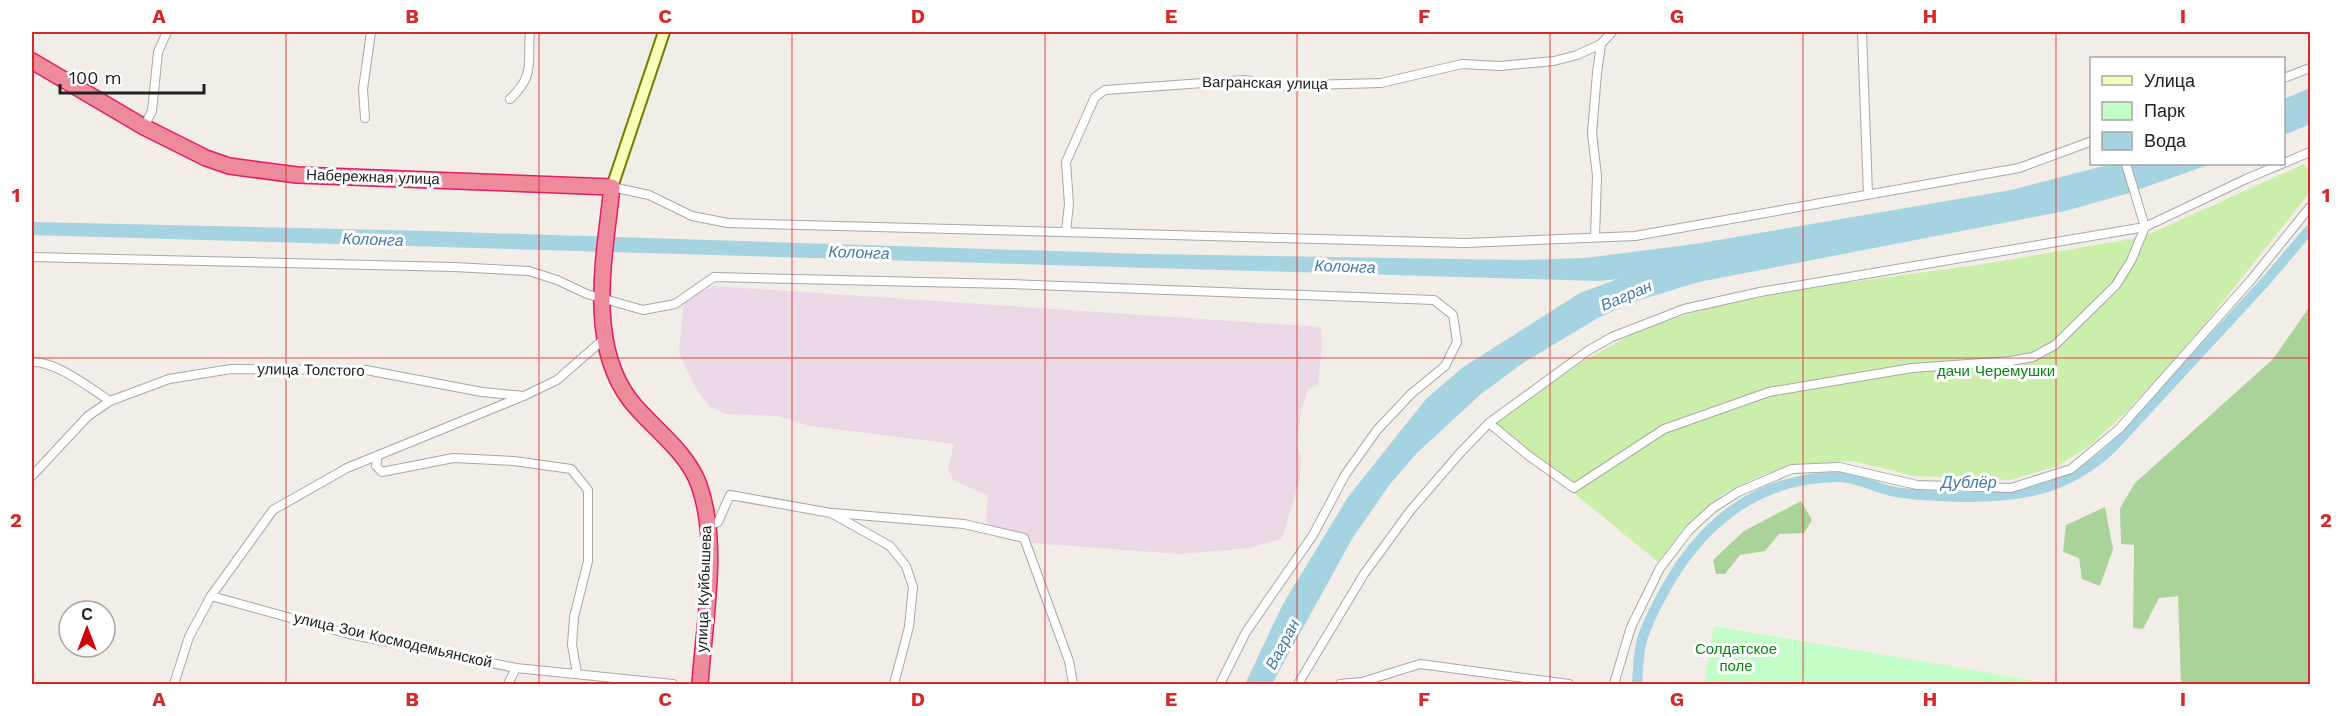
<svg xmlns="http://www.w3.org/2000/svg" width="2342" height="716" font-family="'Work Sans',sans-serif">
<rect width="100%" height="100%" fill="#f2eee7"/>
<!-- industrial -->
<polygon fill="#ebd9e8" points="714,286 1321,327 1322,345 1318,385 1308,389 1301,411 1297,444 1301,460 1300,478 1282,539 1249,548 1180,554 1019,542 991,535 986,518 988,496 953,480 948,468 954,444 810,426 777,416 726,414 709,406 696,389 679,353 684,300"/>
<!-- grass -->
<polygon fill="#cbeeab" points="2304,164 2310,172 2310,192 2197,334 2130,408 2092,444 2058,466 2010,480 1914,476 1853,461 1800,464 1760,476 1724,493 1684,528 1658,562 1492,426 1580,363 1638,331 1705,308 1816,287 1984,264 2143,237"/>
<!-- forest -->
<g fill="#aad39a">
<polygon points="2310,306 2310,684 2181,684 2178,596 2159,598 2143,629 2133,628 2134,545 2121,544 2120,508 2135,483 2273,359"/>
<polygon points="1801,501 1812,520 1804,533 1779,534 1765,551 1740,555 1725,574 1716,574 1713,560 1744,531"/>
<polygon points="2105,507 2113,549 2100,586 2082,579 2079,558 2063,552 2066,525"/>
</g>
<!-- park -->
<polygon fill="#c3fdc8" points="1714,626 2054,684 1704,684"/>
<!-- water -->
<g fill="#a5d3e1">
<polygon points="2310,88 2310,124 2284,135 2284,99"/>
<polygon points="2111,164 2211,164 2126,194 2065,211 1699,282 1633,302 1596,319 1523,363 1481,394 1417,453 1390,484 1352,539 1272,684 1245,684 1283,604 1348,497 1426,399 1462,368 1580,293 1618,279 1598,281 32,235 32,222 428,231 1146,254 1521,260 1585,258 1695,244 2011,190"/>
</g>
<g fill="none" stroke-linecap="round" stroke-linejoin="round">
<!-- canal -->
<path stroke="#a5d3e1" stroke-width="10" d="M1637 684C1638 671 1638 657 1641 644 1645 626 1656 606 1665 590 1702 522 1759 477 1839 477 1858 477 1877 489 1896 492 1919 496 1941 496 1964 497 2023 497 2066 490 2111 449L2265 282 2310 229"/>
<defs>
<g id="street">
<polyline points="1862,32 1868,194"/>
<polyline points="2284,78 2310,68"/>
<path d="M510 99C536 75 527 61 530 32"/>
<polyline points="365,118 363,89 371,32"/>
<polyline points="144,127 152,111 158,52 167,32"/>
<polyline points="612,187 649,195 692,216 728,223 1465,243 1635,236 2019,168 2092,141"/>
<polyline points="1066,231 1069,204 1066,162 1095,97 1105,90 1245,80 1272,86 1381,83 1462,64 1500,66 1554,61 1577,55 1601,44"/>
<polyline points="1595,237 1597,176 1592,133 1597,73 1601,44 1612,32"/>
<polyline points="32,257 454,267 529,271 557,280 587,294 643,310 675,304 714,277 1009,284 1434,300 1453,315 1457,342 1445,366 1411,394 1377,430 1345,475 1313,535 1246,632 1220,684"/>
<path d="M32 362C56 361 90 388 110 401"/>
<polyline points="1489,423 1529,456 1574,488 1664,429 1769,392 1912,368 2011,361 2033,357 2055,345 2116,285 2131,261 2145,227 2126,164"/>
<polyline points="378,455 376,466 382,472 453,458 514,461 571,469 588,490 588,561 574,617 572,645 577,673"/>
<polyline points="32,476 88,416 110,401 169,379 231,369 366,370 482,392 524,396 557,380 605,338"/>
<polyline points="834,513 964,524 1024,538 1069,661 1073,684"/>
<polyline points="708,527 718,522 730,495 831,513 890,546 906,566 913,587 909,627 894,684"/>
<polyline points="211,596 349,634 516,668 673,684"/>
<polyline points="174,684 189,637 211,596 273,510 347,468 521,397"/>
<polyline points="508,684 516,668"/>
<polyline points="1298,684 1364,574 1410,511 1460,453 1489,423 1589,350 1612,337 1684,309 1760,292 2145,227 2246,179 2310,152"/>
<polyline points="1340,684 1362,682 1420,664 1569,684"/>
<polyline points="1614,684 1631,627 1660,568 1690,529 1713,508 1738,492 1792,469 1839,467 1917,485 2011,488 2071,469 2119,429 2251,280 2310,207"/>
</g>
<polyline id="secondary" points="612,187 664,32"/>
<path id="highway" d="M32 61 144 127 206 158 229 166 297 175 612 187C605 254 586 342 630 400 652 428 687 451 699 485 720 543 704 623 700 684"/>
</defs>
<!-- street casing -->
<use href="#street" stroke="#a8a8a8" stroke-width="10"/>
<!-- secondary casing -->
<use href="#secondary" stroke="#718000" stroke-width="14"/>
<!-- highway casing -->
<use href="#highway" stroke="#e61e60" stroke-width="18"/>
<!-- street -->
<use href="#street" stroke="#fff" stroke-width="8"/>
<!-- secondary -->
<use href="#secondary" stroke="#f9fdba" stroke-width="10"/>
<!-- highway -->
<use href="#highway" stroke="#ed8b9c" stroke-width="15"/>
</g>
<!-- grid -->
<path fill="none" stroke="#d62828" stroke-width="1.5" stroke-opacity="0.55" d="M286 32V684M539 32V684M792 32V684M1045 32V684M1297 32V684M1550 32V684M1803 32V684M2056 32V684M32 358H2310"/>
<g text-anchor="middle" stroke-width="6" stroke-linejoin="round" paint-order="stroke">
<!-- street labels -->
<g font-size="15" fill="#212121" stroke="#fff">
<text transform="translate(1265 83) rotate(1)" y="5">Вагранская улица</text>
<text transform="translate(373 177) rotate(2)" y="5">Набережная улица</text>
<text transform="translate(311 370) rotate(1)" y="5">улица Толстого</text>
<text transform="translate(704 589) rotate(-88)" y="5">улица Куйбышева</text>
<text transform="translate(393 640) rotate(13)" y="5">улица Зои Космодемьянской</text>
</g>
<!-- park labels -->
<g font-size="15" fill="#058912" stroke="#fff">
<text x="1996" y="376">дачи Черемушки</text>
<text x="1736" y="654">Солдатское<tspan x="1736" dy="17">поле</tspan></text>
</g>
<!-- water labels -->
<g font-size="16" font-style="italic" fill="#4379b0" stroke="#fff">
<text transform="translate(373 239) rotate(2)" y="6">Колонга</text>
<text transform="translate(859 252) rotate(2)" y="6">Колонга</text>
<text transform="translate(1345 266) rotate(2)" y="6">Колонга</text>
<text transform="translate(1626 295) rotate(-23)" y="6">Вагран</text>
<text x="1969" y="488">Дублёр</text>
<text transform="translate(1282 644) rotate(-62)" y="6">Вагран</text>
</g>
</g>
<!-- border -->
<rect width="2342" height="716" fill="none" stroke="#ffffff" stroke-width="66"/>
<!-- legend -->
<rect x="2090" y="57" width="195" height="108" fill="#ffffff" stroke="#a6a6a6" stroke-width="1.5"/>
<rect x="2102" y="76" width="30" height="9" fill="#f9fdba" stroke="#a6a6a6" stroke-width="1.5"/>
<text x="2144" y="87" font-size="18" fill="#212121">Улица</text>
<rect x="2102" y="102" width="30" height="18" fill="#c3fdc8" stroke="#a6a6a6" stroke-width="1.5"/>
<text x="2144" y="117" font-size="18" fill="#212121">Парк</text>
<rect x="2102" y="132" width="30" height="18" fill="#a5d3e1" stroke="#a6a6a6" stroke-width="1.5"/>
<text x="2144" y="147" font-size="18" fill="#212121">Вода</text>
<!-- north arrow -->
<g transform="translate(87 629)"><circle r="28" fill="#ffffff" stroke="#a6a6a6" stroke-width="1.5"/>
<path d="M0-4.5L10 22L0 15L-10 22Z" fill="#d20200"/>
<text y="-9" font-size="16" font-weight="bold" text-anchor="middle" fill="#212121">С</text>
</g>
<!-- scale -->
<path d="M60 84v9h144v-9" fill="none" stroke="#212121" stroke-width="3"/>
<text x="69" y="84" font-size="18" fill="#212121" stroke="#ffffff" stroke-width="4.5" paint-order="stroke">100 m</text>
<rect x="33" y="33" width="2276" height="650" fill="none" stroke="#d62828" stroke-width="2"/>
<g font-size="20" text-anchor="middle" font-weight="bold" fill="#d62828">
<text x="159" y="23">A</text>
<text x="412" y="23">B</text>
<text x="665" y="23">C</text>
<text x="918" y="23">D</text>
<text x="1171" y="23">E</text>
<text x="1424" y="23">F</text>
<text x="1677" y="23">G</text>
<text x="1930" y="23">H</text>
<text x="2183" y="23">I</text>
<text x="16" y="202">1</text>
<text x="2326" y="202">1</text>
<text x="16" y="527">2</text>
<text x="2326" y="527">2</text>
<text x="159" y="706">A</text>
<text x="412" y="706">B</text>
<text x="665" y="706">C</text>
<text x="918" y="706">D</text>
<text x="1171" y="706">E</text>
<text x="1424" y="706">F</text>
<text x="1677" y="706">G</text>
<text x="1930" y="706">H</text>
<text x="2183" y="706">I</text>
</g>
</svg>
